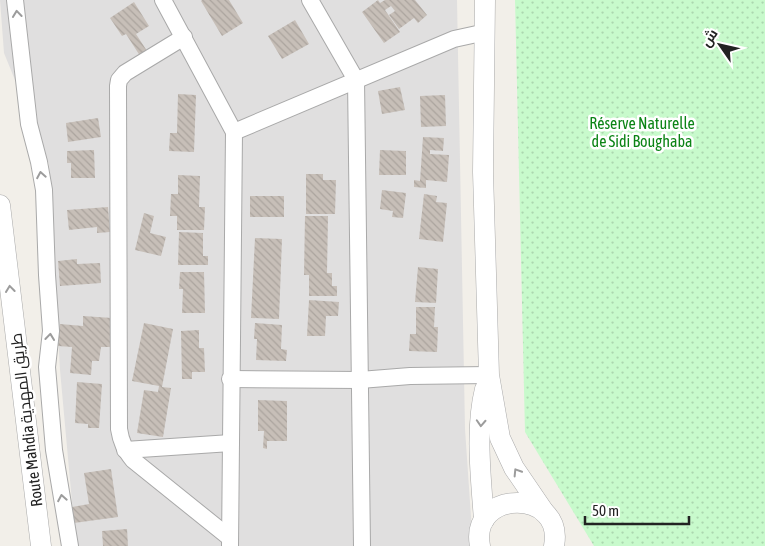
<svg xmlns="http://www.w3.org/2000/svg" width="765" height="546" font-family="'Asap Condensed',Cairo,sans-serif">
<defs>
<pattern id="park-dots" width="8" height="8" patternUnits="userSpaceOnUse" patternTransform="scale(1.25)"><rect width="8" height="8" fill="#c8facc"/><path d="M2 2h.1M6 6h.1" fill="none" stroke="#acd6af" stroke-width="1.8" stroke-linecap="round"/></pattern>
<pattern id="building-back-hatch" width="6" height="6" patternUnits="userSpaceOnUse" patternTransform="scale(1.25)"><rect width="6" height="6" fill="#c7bfb8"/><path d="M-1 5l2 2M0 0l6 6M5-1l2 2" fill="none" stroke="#aba49e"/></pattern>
</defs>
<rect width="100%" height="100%" fill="#f2efe9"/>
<!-- residential -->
<polygon fill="#e0dfdf" points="0,0 457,0 465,429 473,546 76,546 60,370 49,164 4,53"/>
<!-- park -->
<polygon fill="url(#park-dots)" points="515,0 765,0 765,546 594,546 525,432"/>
<!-- building -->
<g fill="url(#building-back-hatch)">
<polygon points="202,0 229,0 243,23 222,36 201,1"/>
<polygon points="378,0 380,3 385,0 415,0 427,15 418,23 414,18 399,29 389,15 395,11 391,6 385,10 400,32 384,43 362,12"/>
<polygon points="134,2 149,26 136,34 149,54 142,59 126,34 122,36 110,18"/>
<polygon points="295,20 309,44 282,59 268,36"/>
<polygon points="400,87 405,110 382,114 378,91"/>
<polygon points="178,94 196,95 194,152 169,151 170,133 177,133"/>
<polygon points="445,95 446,126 421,127 420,96"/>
<polygon points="98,118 101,137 68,142 66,123"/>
<polygon points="423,137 444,138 443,151 430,150 430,154 449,155 447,182 426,180 426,188 414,187 414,180 420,181"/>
<polygon points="94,150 95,178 71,178 71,163 67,163 67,151"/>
<polygon points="380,150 406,151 406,175 379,175"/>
<polygon points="306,174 323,174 323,180 336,180 335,214 306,214"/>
<polygon points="178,175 200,176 199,207 205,207 204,230 177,230 177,216 170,216 171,194 178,194"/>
<polygon points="382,190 406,193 403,218 392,217 393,211 380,209"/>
<polygon points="424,194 437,196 436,202 447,203 443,242 419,239"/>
<rect x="250" y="196" width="34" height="21"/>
<polygon points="108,207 110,232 97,233 97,227 69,230 67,210"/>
<polygon points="144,213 154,216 150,233 166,237 161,256 135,250"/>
<polygon points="305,216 328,216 327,273 332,273 332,286 337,286 337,296 309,296 309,275 304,275"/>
<polygon points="179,232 203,233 203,256 208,256 208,265 178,265"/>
<polygon points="255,238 282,239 279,319 251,318"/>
<polygon points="77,259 77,264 100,263 101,283 60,286 58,261"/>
<polygon points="418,267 438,269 436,303 415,302"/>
<polygon points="180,272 204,272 205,313 182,313 183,289 179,289"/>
<polygon points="309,300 339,302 338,316 326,316 325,336 307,336"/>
<polygon points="416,307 435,307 434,327 438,327 437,352 409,351 410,334 416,334"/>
<polygon points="83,316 112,318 110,347 101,347 99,361 92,361 91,375 70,373 72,347 58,346 60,324 83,326"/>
<polygon points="144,323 173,329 162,387 171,388 163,437 137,433 144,390 158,392 159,386 132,381"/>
<polygon points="255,323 282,325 281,349 287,350 286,361 256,360 257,339 254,339"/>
<polygon points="199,330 199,348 204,348 205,372 192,372 192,379 182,379 181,331"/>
<polygon points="77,382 102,384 99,428 88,428 88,424 75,423"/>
<polygon points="258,400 287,401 287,441 267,441 267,449 263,448 264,431 258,431"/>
<polygon points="111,469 118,517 74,523 72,507 89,504 84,473"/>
<polygon points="127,529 128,546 103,546 102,531"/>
</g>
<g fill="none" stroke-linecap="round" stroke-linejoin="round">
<defs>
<g id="minor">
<polyline points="15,0 29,124 39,162 44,190 47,275 51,331 47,367 54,450 70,546"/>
<polyline points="163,0 234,132 230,546"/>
<polyline points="310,0 356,80 362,546"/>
<path d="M184 37 125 73 119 80 118 86 119 429C121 442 125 450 133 460L230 538"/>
<polyline points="234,132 454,39 486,32"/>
<polyline points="230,379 360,380 410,376 489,375"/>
<polyline points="125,450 231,443"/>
</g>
<g id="tertiary">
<polyline points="485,0 483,172 489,375 500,438 514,468 544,512"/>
<polyline points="0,205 41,546"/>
<path d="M484 520C481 479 475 429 485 389"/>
<path d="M480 546C469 489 565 488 554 546"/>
</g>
</defs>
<!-- minor casing -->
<use href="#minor" stroke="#a9a9a9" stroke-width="18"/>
<!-- tertiary casing -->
<use href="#tertiary" stroke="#a9a9a9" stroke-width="21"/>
<!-- minor -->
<use href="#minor" stroke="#fff" stroke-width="16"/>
<!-- tertiary -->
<use href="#tertiary" stroke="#fff" stroke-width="20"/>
</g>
<!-- one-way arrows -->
<defs><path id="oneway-chevron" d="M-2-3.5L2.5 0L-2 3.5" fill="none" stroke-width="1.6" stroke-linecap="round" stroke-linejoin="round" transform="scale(1.25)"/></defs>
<g stroke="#9c9c9c">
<use href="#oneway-chevron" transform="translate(17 14) rotate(-96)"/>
<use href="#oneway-chevron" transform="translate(41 175) rotate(-100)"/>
<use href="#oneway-chevron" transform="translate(10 289) rotate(-97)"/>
<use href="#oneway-chevron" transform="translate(50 337) rotate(-84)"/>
<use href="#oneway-chevron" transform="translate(481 423) rotate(93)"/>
<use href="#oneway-chevron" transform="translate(517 472) rotate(-122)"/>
<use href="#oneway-chevron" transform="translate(62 498) rotate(-100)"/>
</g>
<g text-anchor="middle" stroke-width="5" stroke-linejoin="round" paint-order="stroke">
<!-- park labels -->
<g font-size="16" fill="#0c8416" stroke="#fff">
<text x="642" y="129">Réserve Naturelle<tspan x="642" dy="18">de Sidi Boughaba</tspan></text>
</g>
<!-- street labels -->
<g font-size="16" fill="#222" stroke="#fff">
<text transform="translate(26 420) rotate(-97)" y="6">Route Mahdia طريق المهدية</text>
</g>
</g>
<!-- north arrow -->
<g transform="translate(720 45) rotate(304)" stroke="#ffffff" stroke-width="4" paint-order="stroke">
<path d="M0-4L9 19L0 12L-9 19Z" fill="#222222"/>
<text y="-8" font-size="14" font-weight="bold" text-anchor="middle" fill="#222222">ش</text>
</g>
<!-- scale -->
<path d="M585 516v8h104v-8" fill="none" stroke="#222222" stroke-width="2.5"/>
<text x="592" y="516" font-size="15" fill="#222222" stroke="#ffffff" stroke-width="4" paint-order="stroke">50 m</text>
</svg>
